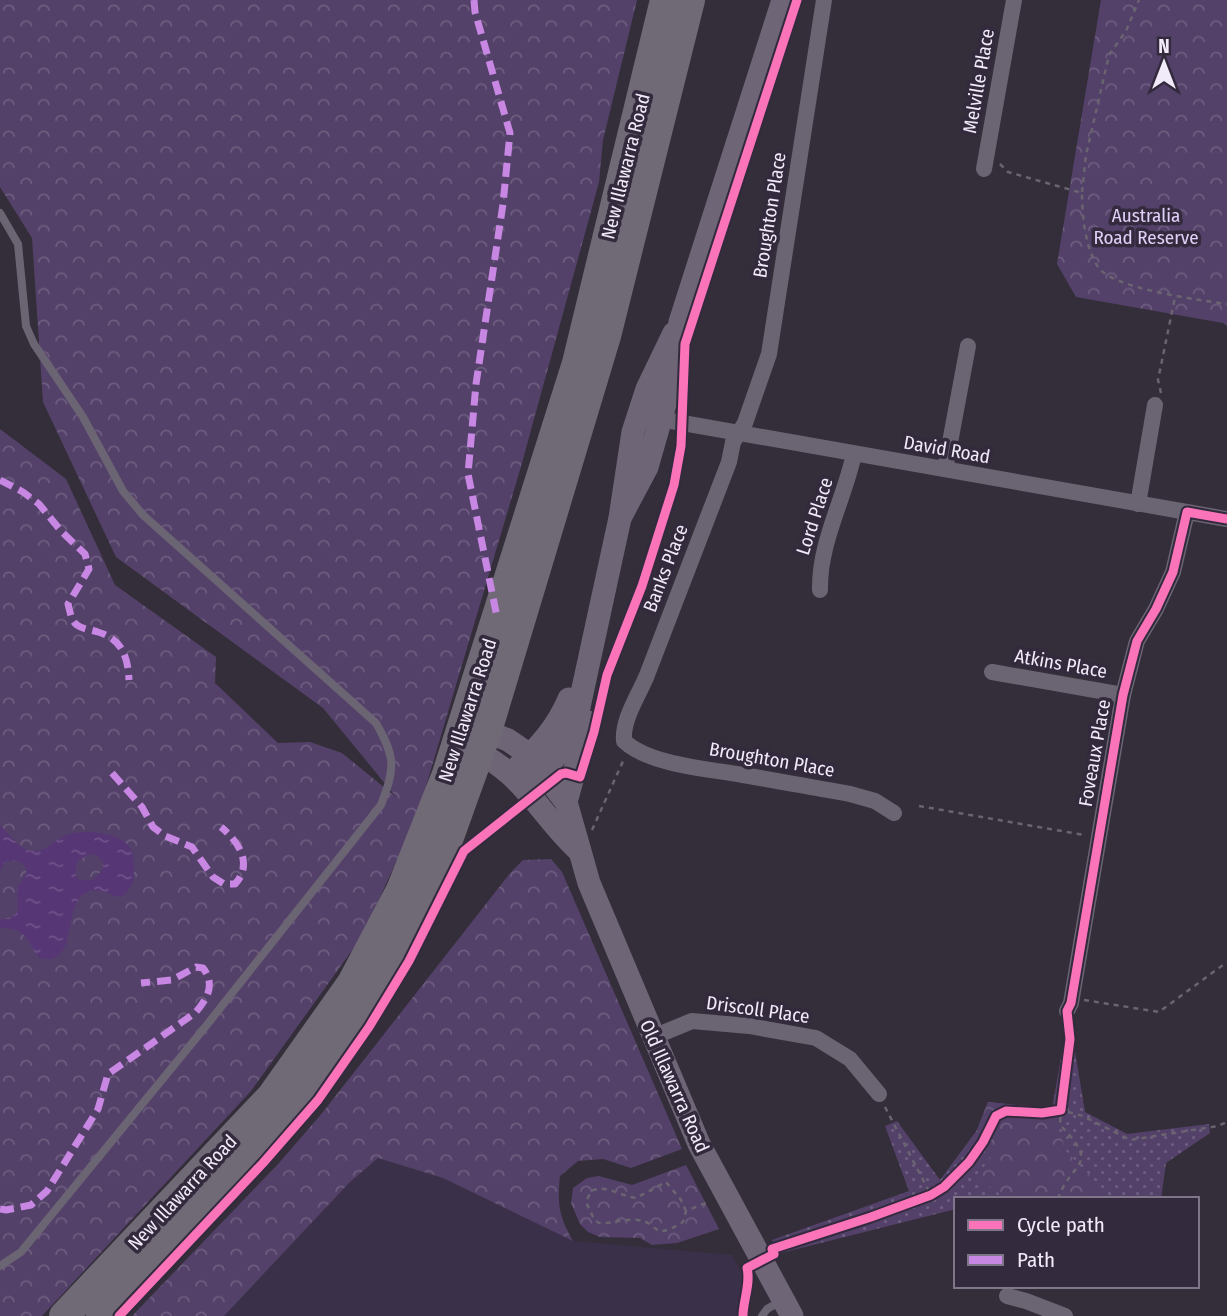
<svg xmlns="http://www.w3.org/2000/svg" width="1227" height="1316" font-family="'Fira Sans Condensed',sans-serif">
<defs>
<pattern id="grass-dots" width="8" height="8" patternUnits="userSpaceOnUse" patternTransform="scale(1.75)"><rect width="8" height="8" fill="#544169"/><path d="M2 2h.1M6 6h.1" fill="none" stroke="#6d5d7f" stroke-width="1.8" stroke-linecap="round"/></pattern>
<pattern id="forest-crowns" width="20" height="18" patternUnits="userSpaceOnUse" patternTransform="scale(1.75)"><rect width="20" height="18" fill="#544169"/><path d="M2 6a3 3 0 1 1 6 0M12 15a3 3 0 1 1 6 0" fill="none" stroke="#6d5d7f"/></pattern>
<pattern id="water-ripples" width="26" height="14" patternUnits="userSpaceOnUse" patternTransform="scale(1.75)"><rect width="26" height="14" fill="#563675"/><path d="M2 4q2-2 4 0t4 0M15 11q2-2 4 0t4 0" fill="none" stroke="#6f5389"/></pattern>
</defs>
<rect width="100%" height="100%" fill="#342e3a"/>
<!-- built -->
<polygon fill="#3b3049" points="378,1158 443,1178 573,1241 732,1255 745,1278 739,1309 740,1316 224,1316 349,1183"/>
<!-- grass -->
<polygon fill="url(#grass-dots)" points="1073,1039 1085,1112 1127,1134 1209,1124 1210,1133 1166,1163 1161,1199 956,1199 956,1209 781,1253 772,1240 909,1191 885,1126 897,1121 940,1180 977,1130 988,1102 1052,1109 1064,1040"/>
<!-- forest -->
<g fill="url(#forest-crowns)">
<polygon points="0,0 637,0 603,140 599,182 522,463 418,813 363,935 251,1091 42,1316 0,1316 0,429 66,479 115,585 216,657 215,683 278,743 310,742 342,753 396,797 323,708 116,557 43,402 32,238 0,187"/>
<polygon points="1101,0 1227,0 1227,326 1223,323 1076,297 1057,264"/>
<path d="M551 859 562 872 682 1149 631 1168 603 1159 578 1161 560 1176C557 1203 559 1217 573 1241L443 1178 378 1158 349 1183 224 1316H132L279 1163 323 1112 511 872 523 860Z"/>
<polygon points="988,1102 1052,1109 1066,1151 1108,1195 1108,1199 1004,1197 976,1177 991,1157 977,1130"/>
<polygon points="686,1165 719,1229 677,1243 652,1245 640,1238 600,1237 588,1232 580,1224 571,1203 573,1188 587,1178 599,1176 632,1185"/>
</g>
<!-- water -->
<path fill="url(#water-ripples)" fill-rule="evenodd" d="M0 826C11 834 19 851 34 851 49 851 54 839 67 835 82 829 117 832 128 845 134 851 134 863 134 871 134 882 130 893 119 897 111 895 101 889 93 890 57 896 84 969 39 958 26 941 28 928 0 928V919H10L18 911 17 887C24 878 31 872 22 863L12 860 4 863 0 872ZM95 854 103 861V869L93 880H79L75 874 77 862 87 855Z"/>
<g fill="none" stroke-linecap="round" stroke-linejoin="round">
<!-- path -->
<g stroke="#6a6471" stroke-width="2.5" stroke-dasharray="5 5" stroke-linecap="butt">
<path d="M1000 164 1008 172 1082 193C1082 216 1085 247 1098 267 1113 289 1200 300 1227 304"/>
<polyline points="1082,192 1086,155 1109,55 1126,31 1139,0"/>
<polyline points="1161,393 1158,380 1175,297"/>
<polyline points="919,806 1084,835"/>
<polyline points="592,830 624,759"/>
<polyline points="1084,1000 1159,1012 1227,962"/>
<polyline points="885,1107 931,1195"/>
<path d="M1058 1199C1071 1160 1102 1168 1060 1125L1061 1110 1083 1116 1130 1140 1218 1126 1227 1122"/>
<path d="M686 1211 681 1200 666 1182 636 1198C620 1196 606 1184 591 1191L586 1202 594 1219 599 1223C612 1224 625 1218 638 1220 661 1223 650 1242 683 1222L686 1211 708 1202"/>
</g>
<!-- lane -->
<g stroke="#6b6473" stroke-width="8">
<path d="M0 213 18 244 26 326 34 344 83 417 123 491 143 515 376 723C396 758 395 768 381 805L206 1026 21 1252 0 1266"/>
<polyline points="762,1316 767,1309 781,1301"/>
</g>
<!-- street -->
<g stroke="#6b6473" stroke-width="16">
<path d="M824 0 769 354 745 423 733 442 729 462C701 533 674 604 647 675 639 695 622 719 624 741 649 765 709 769 743 775 779 781 815 788 850 794L875 801 894 813"/>
<polyline points="984,169 1014,0"/>
<polyline points="652,424 660,419 1227,519"/>
<polyline points="945,469 968,346"/>
<polyline points="1138,504 1155,405"/>
<path d="M820 590C819 543 844 500 854 454"/>
<polyline points="992,672 1123,695"/>
<polyline points="1067,1011 1071,1003 1123,695 1137,641 1156,609 1173,572 1187,512"/>
<polyline points="653,1037 692,1021 749,1026 816,1038 850,1059 879,1094"/>
<polyline points="1007,1296 1026,1301 1065,1316"/>
</g>
<!-- secondary -->
<g stroke="#6e6576" stroke-width="23">
<polyline points="620,518 647,467 669,390 680,322 783,0"/>
<polyline points="473,726 508,740 530,755 566,802 589,883 699,1144 792,1316"/>
<path d="M465 747C522 769 536 810 577 849"/>
<path d="M519 766C541 745 557 727 569 699"/>
<polyline points="526,788 560,752 577,716 620,518 633,432 647,389 674,333"/>
<polyline points="566,802 588,722"/>
</g>
<!-- highway -->
<g stroke="#706976" stroke-width="30">
<polyline points="64,1316 272,1096 352,983 401,890 447,774 577,363 665,0"/>
<polyline points="101,1316 292,1115 336,1057 383,984 425,904 487,731 606,336 690,0"/>
</g>
<!-- quiet -->
<g stroke="#c787e3" stroke-width="7" stroke-dasharray="14 7" stroke-linecap="butt">
<polyline points="474,0 475,12 510,133 503,204 476,384 468,474 497,617"/>
<path d="M0 480 23 492 39 504 61 531 85 554 89 569 68 604C70 611 71 621 77 625 82 629 92 630 98 632 122 639 128 657 129 680"/>
<path d="M112 773 142 807 153 827 165 836 192 847 213 877 224 884H235C254 864 238 841 221 827"/>
<path d="M0 1209 6 1210 31 1205 47 1191 98 1109 108 1074 195 1013C207 999 216 985 203 968L196 967 172 980 141 983"/>
</g>
<defs>
<g id="cycleway">
<polyline points="119,1316 263,1163 318,1100 369,1027 409,961 464,851 561,774 566,773 580,777 594,732 607,675 642,586 674,485 681,446 685,344 797,0"/>
<path d="M743 1316C743 1300 751 1284 747 1268L774 1254 772 1249 871 1217 931 1195 944 1187 969 1162 983 1142 996 1116 1006 1111 1042 1113 1061 1110 1070 1039 1067 1011 1071 1003 1123 695 1137 641 1156 609 1173 572 1187 512 1227 519"/>
</g>
</defs>
<!-- cycleway casing -->
<use href="#cycleway" stroke="#332a3e" stroke-width="13"/>
<!-- cycleway -->
<use href="#cycleway" stroke="#fb73b8" stroke-width="9"/>
</g>
<g text-anchor="middle" stroke-width="7" stroke-linejoin="round" paint-order="stroke">
<!-- street labels -->
<g font-size="19" fill="#f1ebf9" stroke="#332a3e">
<text transform="translate(978 81) rotate(-80)" y="7">Melville Place</text>
<text transform="translate(625 166) rotate(-76)" y="7">New Illawarra Road</text>
<text transform="translate(769 215) rotate(-81)" y="7">Broughton Place</text>
<text transform="translate(947 449) rotate(10)" y="7">David Road</text>
<text transform="translate(814 516) rotate(-72)" y="7">Lord Place</text>
<text transform="translate(665 568) rotate(-69)" y="7">Banks Place</text>
<text transform="translate(1061 663) rotate(10)" y="7">Atkins Place</text>
<text transform="translate(467 710) rotate(-72)" y="7">New Illawarra Road</text>
<text transform="translate(1094 753) rotate(-80)" y="7">Foveaux Place</text>
<text transform="translate(772 759) rotate(10)" y="7">Broughton Place</text>
<text transform="translate(758 1009) rotate(8)" y="7">Driscoll Place</text>
<text transform="translate(675 1086) rotate(66)" y="7">Old Illawarra Road</text>
<text transform="translate(182 1192) rotate(-47)" y="7">New Illawarra Road</text>
</g>
<!-- park labels -->
<g font-size="19" fill="#e0cff7" stroke="#332a3e">
<text x="1146" y="222">Australia<tspan x="1146" dy="22">Road Reserve</tspan></text>
</g>
</g>
<!-- legend -->
<rect x="954" y="1197" width="245" height="91" fill="#332a3e" stroke="#7f7789" stroke-width="2"/>
<rect x="968" y="1220" width="35" height="10" fill="#fb73b8" stroke="#7f7789" stroke-width="2"/>
<text x="1017" y="1232" font-size="21" fill="#f1ebf9">Cycle path</text>
<rect x="968" y="1255" width="35" height="10" fill="#c787e3" stroke="#7f7789" stroke-width="2"/>
<text x="1017" y="1267" font-size="21" fill="#f1ebf9">Path</text>
<!-- north arrow -->
<g transform="translate(1164 63)" stroke="#332a3e" stroke-width="5" paint-order="stroke">
<path d="M0-5L12 26L0 18L-12 26Z" fill="#f1ebf9"/>
<text y="-10" font-size="19" font-weight="bold" text-anchor="middle" fill="#f1ebf9">N</text>
</g>
</svg>
